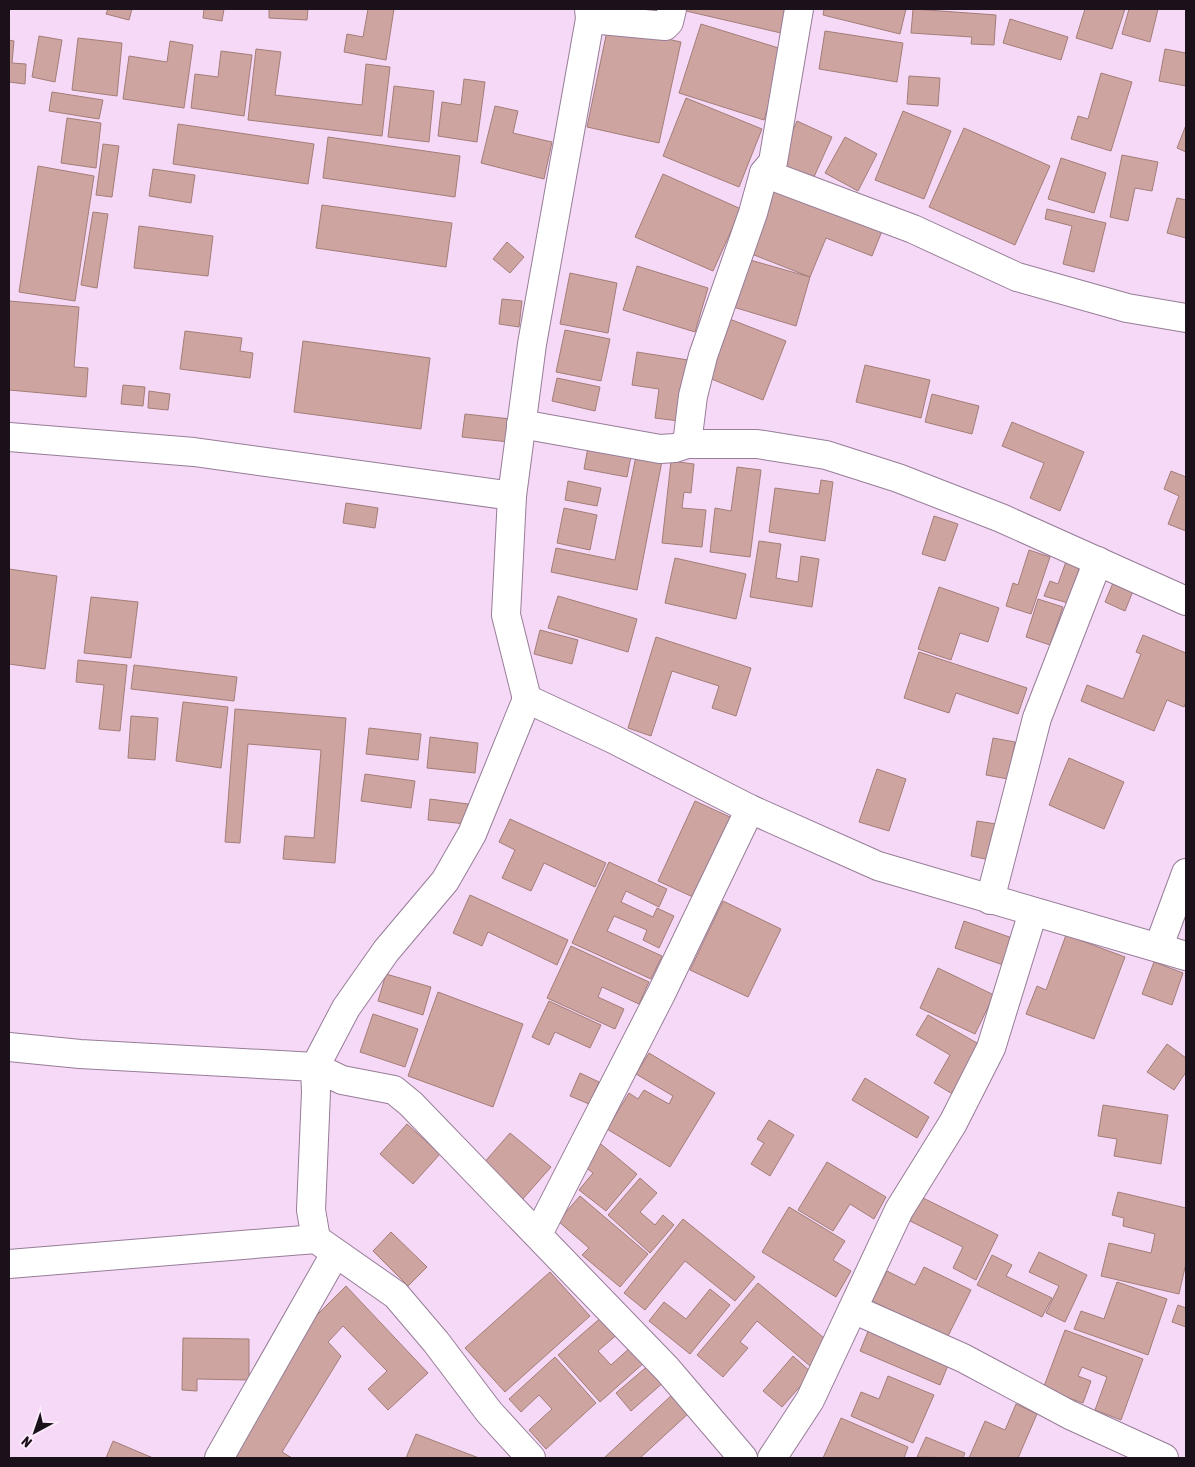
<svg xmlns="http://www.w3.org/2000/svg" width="1195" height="1467" font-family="'Asap Condensed',sans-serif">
<rect width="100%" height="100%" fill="#f5d9f6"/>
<!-- building -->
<g fill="#cda4a0" stroke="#a47d79">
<polygon points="108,9 132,9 129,20 106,14"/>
<polygon points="204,9 224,9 222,21 203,18"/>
<polygon points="269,9 308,9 307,20 269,18"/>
<polygon points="368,9 394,9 386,60 344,52 347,34 363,37"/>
<polygon points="687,9 786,9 781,33 686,11"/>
<polygon points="824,9 906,9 900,34 823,15"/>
<polygon points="913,9 996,15 994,45 971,44 972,37 911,33"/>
<polygon points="1085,9 1125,9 1112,49 1076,38"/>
<polygon points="1129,9 1158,9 1150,42 1122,34"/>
<polygon points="1010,19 1068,37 1061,60 1003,43"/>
<polygon points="701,24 785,50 764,120 679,93"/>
<polygon points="608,26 681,42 659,143 587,127"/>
<polygon points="825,31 903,43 897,82 819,69"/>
<polygon points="39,36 62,40 55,82 32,77"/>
<polygon points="78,38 122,43 117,96 72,90"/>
<polygon points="9,40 14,41 12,63 26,64 25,84 9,82"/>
<polygon points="170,41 193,45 184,108 123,99 129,56 167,62"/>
<polygon points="256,49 281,52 275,95 362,105 366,64 390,67 382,136 248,120"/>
<polygon points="1165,49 1186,53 1186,86 1159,81"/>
<polygon points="221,51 252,55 244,116 191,108 195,74 218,77"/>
<polygon points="1101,73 1132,82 1111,151 1071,139 1078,116 1088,119"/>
<polygon points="909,76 940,78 938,106 907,104"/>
<polygon points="464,79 485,82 477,142 438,136 442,102 461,105"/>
<polygon points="394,86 434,91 429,142 388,137"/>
<polygon points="52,92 103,100 99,119 49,111"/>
<polygon points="686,98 762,129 739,187 663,156"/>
<polygon points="495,106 518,111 513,133 552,142 544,179 481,163"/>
<polygon points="903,111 951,131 924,199 875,180"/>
<polygon points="67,118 101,123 96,168 61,163"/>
<polygon points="797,121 832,137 813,179 778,163"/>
<polygon points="178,124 314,144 308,184 173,164"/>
<polygon points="1186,125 1186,152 1177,148"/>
<polygon points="964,128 1050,166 1015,245 929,207"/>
<polygon points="328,137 460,156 455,197 323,178"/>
<polygon points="845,137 877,154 858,191 825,173"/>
<polygon points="103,144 119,146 112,197 96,195"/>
<polygon points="1122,155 1158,162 1152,191 1135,188 1128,221 1110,217"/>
<polygon points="1061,158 1106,173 1094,213 1048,199"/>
<polygon points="38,166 94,176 75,301 19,292"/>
<polygon points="153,169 195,175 191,203 149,196"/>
<polygon points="663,174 741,209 713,271 635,237"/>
<polygon points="770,186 882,231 872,256 826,238 810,277 744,251"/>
<polygon points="1177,198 1186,200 1186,238 1167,233"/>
<polygon points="322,205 452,223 446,267 316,248"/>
<polygon points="1047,209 1106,223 1094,272 1063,264 1072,226 1045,219"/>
<polygon points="93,212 108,214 97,288 81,285"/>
<polygon points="139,226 213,236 208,276 134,268"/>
<polygon points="507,242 524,257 510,273 493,259"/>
<polygon points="743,258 810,277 796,326 730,306"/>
<polygon points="637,266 708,288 695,332 623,310"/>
<polygon points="570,273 617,283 608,333 560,324"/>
<polygon points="502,299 522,301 519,327 499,324"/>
<polygon points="9,301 79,307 74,367 88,368 86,397 9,390"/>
<polygon points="727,318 786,341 763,400 704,376"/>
<polygon points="565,330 610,339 601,381 556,372"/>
<polygon points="185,331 242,338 240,351 253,353 250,378 180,369"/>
<polygon points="303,341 430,358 421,429 294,412"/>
<polygon points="637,352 688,360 679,421 655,418 659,389 632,385"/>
<polygon points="865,365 930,380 921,418 856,402"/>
<polygon points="557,378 600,387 595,411 552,401"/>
<polygon points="123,385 145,387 143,406 121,404"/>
<polygon points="149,391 170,394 168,410 148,408"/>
<polygon points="932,394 979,406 972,434 925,422"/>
<polygon points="465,414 511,419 509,442 462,437"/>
<polygon points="1012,422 1084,452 1060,511 1030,498 1044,463 1002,446"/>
<polygon points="588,447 631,456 627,477 584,469"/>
<polygon points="636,456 662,461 637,590 551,572 556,548 615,560"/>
<polygon points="671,461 694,464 691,493 684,492 682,508 706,510 702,547 662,543"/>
<polygon points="737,467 761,470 750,557 710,552 715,508 731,511"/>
<polygon points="1171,471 1186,477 1186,531 1168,524 1179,496 1164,489"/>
<polygon points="821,480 833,482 825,541 769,532 775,488 819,494"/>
<polygon points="568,481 601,488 597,506 565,500"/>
<polygon points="346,503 378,508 375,528 343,523"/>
<polygon points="564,508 597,515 590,550 557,543"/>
<polygon points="934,516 958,524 945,561 922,554"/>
<polygon points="759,541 781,544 776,578 798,582 801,556 819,559 812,607 750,597"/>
<polygon points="1029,550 1050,557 1031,614 1006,606 1013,583 1018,585"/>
<polygon points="1068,556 1082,560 1068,603 1044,596 1050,581 1058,584"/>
<polygon points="675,558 746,574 736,619 665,603"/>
<polygon points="9,569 57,576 45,669 9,664"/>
<polygon points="1113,583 1133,591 1125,611 1105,602"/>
<polygon points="939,587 999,608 988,642 960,633 951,660 918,649"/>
<polygon points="558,596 637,619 628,652 548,628"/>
<polygon points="91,597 138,602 131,658 84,653"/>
<polygon points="1038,599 1063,607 1050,645 1026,637"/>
<polygon points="540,630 578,640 572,664 534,654"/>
<polygon points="1143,635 1186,653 1186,702 1184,707 1167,700 1154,731 1081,701 1087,685 1123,699 1141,654 1136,652"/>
<polygon points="656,637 751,668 736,716 712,708 719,686 672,671 651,736 628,728"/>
<polygon points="919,652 1027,688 1018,714 956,693 949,713 904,698"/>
<polygon points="78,660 127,665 120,731 99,729 104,685 76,682"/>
<polygon points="134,665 237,677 234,701 131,689"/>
<polygon points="183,702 228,707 221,768 176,761"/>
<polygon points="235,709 346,718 335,863 283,859 285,836 314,838 321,750 248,744 240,843 225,842"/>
<polygon points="131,716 158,718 155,760 128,758"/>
<polygon points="369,728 421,734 418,760 366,754"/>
<polygon points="430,737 478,743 475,773 427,768"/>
<polygon points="993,738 1015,742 1008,779 986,775"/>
<polygon points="1069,758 1124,782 1104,829 1049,805"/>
<polygon points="877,769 906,779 889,831 859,822"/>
<polygon points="365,774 415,781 411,808 361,801"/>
<polygon points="430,799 468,804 466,824 428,820"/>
<polygon points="695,801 730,817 693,897 658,881"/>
<polygon points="510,819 606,863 595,887 544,863 531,891 502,878 515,850 499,842"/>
<polygon points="977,821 996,824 990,860 971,856"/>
<polygon points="609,862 667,889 659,907 626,891 621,902 653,917 657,908 674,916 659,948 643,940 647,930 614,916 607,931 662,956 651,979 572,943"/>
<polygon points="470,895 568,940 557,965 488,932 482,946 453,933"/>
<polygon points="723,901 781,929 748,997 690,970"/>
<polygon points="964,921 1015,939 1006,966 955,948"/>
<polygon points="1066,935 1125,957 1094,1039 1026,1014 1037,986 1046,990"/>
<polygon points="571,946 649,982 639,1004 602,987 598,997 624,1009 615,1029 547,998"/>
<polygon points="1154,962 1183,973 1172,1005 1142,994"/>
<polygon points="938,968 994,995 975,1034 920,1008"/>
<polygon points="386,974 431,987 423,1015 378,1001"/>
<polygon points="438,992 523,1024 493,1107 408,1076"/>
<polygon points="549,1001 601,1025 590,1048 555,1032 549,1045 532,1037"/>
<polygon points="373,1014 418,1029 405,1067 360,1052"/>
<polygon points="928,1015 984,1047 956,1096 934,1083 950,1055 916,1035"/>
<polygon points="1167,1044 1186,1058 1186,1072 1174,1090 1147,1072"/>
<polygon points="649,1053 715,1093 670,1167 607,1129 629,1093 638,1099 644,1090 669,1104 673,1096 636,1074"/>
<polygon points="580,1073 599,1082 589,1104 570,1096"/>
<polygon points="865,1078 929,1117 917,1138 852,1100"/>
<polygon points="1103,1105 1168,1115 1161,1164 1114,1156 1117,1139 1098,1136"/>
<polygon points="769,1120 794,1135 770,1176 751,1164 764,1143 757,1139"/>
<polygon points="407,1124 440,1154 413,1184 380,1154"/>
<polygon points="510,1133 551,1167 522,1200 482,1165"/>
<polygon points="596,1140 637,1174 606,1211 579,1190 593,1173 579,1162"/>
<polygon points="827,1162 886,1197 874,1219 850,1204 833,1231 798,1210"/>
<polygon points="640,1178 657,1193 640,1212 655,1225 663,1215 674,1225 650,1253 608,1215"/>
<polygon points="1118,1192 1186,1208 1186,1263 1179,1294 1101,1276 1109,1243 1151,1253 1155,1234 1123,1226 1124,1218 1112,1215"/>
<polygon points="580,1196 648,1254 620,1287 582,1255 589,1248 558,1221"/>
<polygon points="921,1197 998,1235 976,1280 953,1268 963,1247 910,1221"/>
<polygon points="789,1207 845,1241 833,1260 851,1271 836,1297 762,1252"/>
<polygon points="683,1219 755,1277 735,1301 685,1261 645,1310 624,1293"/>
<polygon points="391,1232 427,1267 408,1286 373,1251"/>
<polygon points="1039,1252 1087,1275 1065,1322 1046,1313 1059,1286 1029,1272"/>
<polygon points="992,1255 1012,1265 1006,1276 1052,1298 1042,1317 977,1285"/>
<polygon points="924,1267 971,1290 947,1338 872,1301 887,1271 915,1285"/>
<polygon points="550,1272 590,1316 505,1392 465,1348"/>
<polygon points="1117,1282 1167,1299 1148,1355 1074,1329 1081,1311 1104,1319"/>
<polygon points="758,1283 830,1343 810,1366 757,1321 740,1342 748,1348 723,1377 697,1355"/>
<polygon points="346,1286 428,1373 388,1410 368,1389 387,1371 343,1326 328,1342 341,1356 282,1452 292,1458 229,1458 305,1327"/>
<polygon points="710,1289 730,1305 690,1354 649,1321 664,1302 686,1319"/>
<polygon points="1178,1305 1186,1308 1186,1327 1172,1322"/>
<polygon points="604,1315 620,1332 598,1351 611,1365 632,1346 646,1361 600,1402 558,1355"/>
<polygon points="871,1324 951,1358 940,1385 860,1351"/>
<polygon points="1065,1330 1143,1359 1121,1420 1095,1410 1107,1377 1082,1367 1078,1376 1091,1381 1083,1403 1043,1389"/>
<polygon points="183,1338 249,1339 249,1380 197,1379 197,1391 182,1390"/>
<polygon points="793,1356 812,1373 782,1407 763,1391"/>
<polygon points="555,1357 596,1403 546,1449 529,1430 552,1409 539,1395 521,1412 509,1399"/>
<polygon points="650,1364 665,1381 631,1411 616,1393"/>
<polygon points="888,1376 934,1395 913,1443 851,1416 861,1392 879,1399"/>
<polygon points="673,1394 690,1412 640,1458 604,1458"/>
<polygon points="1016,1404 1037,1414 1018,1458 969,1458 985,1421 1005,1430"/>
<polygon points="841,1418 908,1447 904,1458 823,1458"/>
<polygon points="416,1434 479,1458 406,1458"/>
<polygon points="926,1437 965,1453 963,1458 917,1457"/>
<polygon points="113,1441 153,1458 106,1458"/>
</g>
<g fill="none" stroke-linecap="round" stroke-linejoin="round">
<defs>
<g id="street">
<polyline points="589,9 590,19 532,344 512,496 506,615 527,699 613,739 750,809 878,866 1186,956"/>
<polyline points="590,19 665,26 669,22 672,9"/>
<polyline points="764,173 913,229 1017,277 1127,308 1186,318"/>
<polyline points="521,424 660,449 675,448 687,444 757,444 826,455 898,478 1001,518 1186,601"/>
<polyline points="9,437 194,452 512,496"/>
<polyline points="687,444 693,396 703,356 753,213 764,173 773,162 799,9"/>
<polyline points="990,900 1037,718 1098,561"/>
<polyline points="1159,946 1186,873"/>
<polyline points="9,1047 80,1054 315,1067 342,1080 394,1090 411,1104 667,1369 743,1458"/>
<polyline points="538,1234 661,994 750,809"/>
<polyline points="316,1239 311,1210 316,1092 315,1067 346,1008 386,951 445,881 472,834 527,699"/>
<polyline points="9,1264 316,1239 396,1295 436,1342 489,1412 531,1458"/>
<polyline points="853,1309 963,1358 1070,1415 1164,1458"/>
<polyline points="219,1458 335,1254"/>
<polyline points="772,1458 810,1400 899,1210 953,1123 991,1048 1033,912"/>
</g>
</defs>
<!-- street casing -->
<use href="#street" stroke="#977d98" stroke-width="30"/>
<!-- street -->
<use href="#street" stroke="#fff" stroke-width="28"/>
</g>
<!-- border -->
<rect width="1195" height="1467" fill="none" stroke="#1a111b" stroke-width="20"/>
<!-- north arrow -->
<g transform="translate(35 1432) rotate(220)" stroke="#fceafc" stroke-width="4" paint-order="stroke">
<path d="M0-4L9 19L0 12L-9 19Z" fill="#1a111b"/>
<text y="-8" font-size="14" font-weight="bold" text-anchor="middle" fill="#1a111b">N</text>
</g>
</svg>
